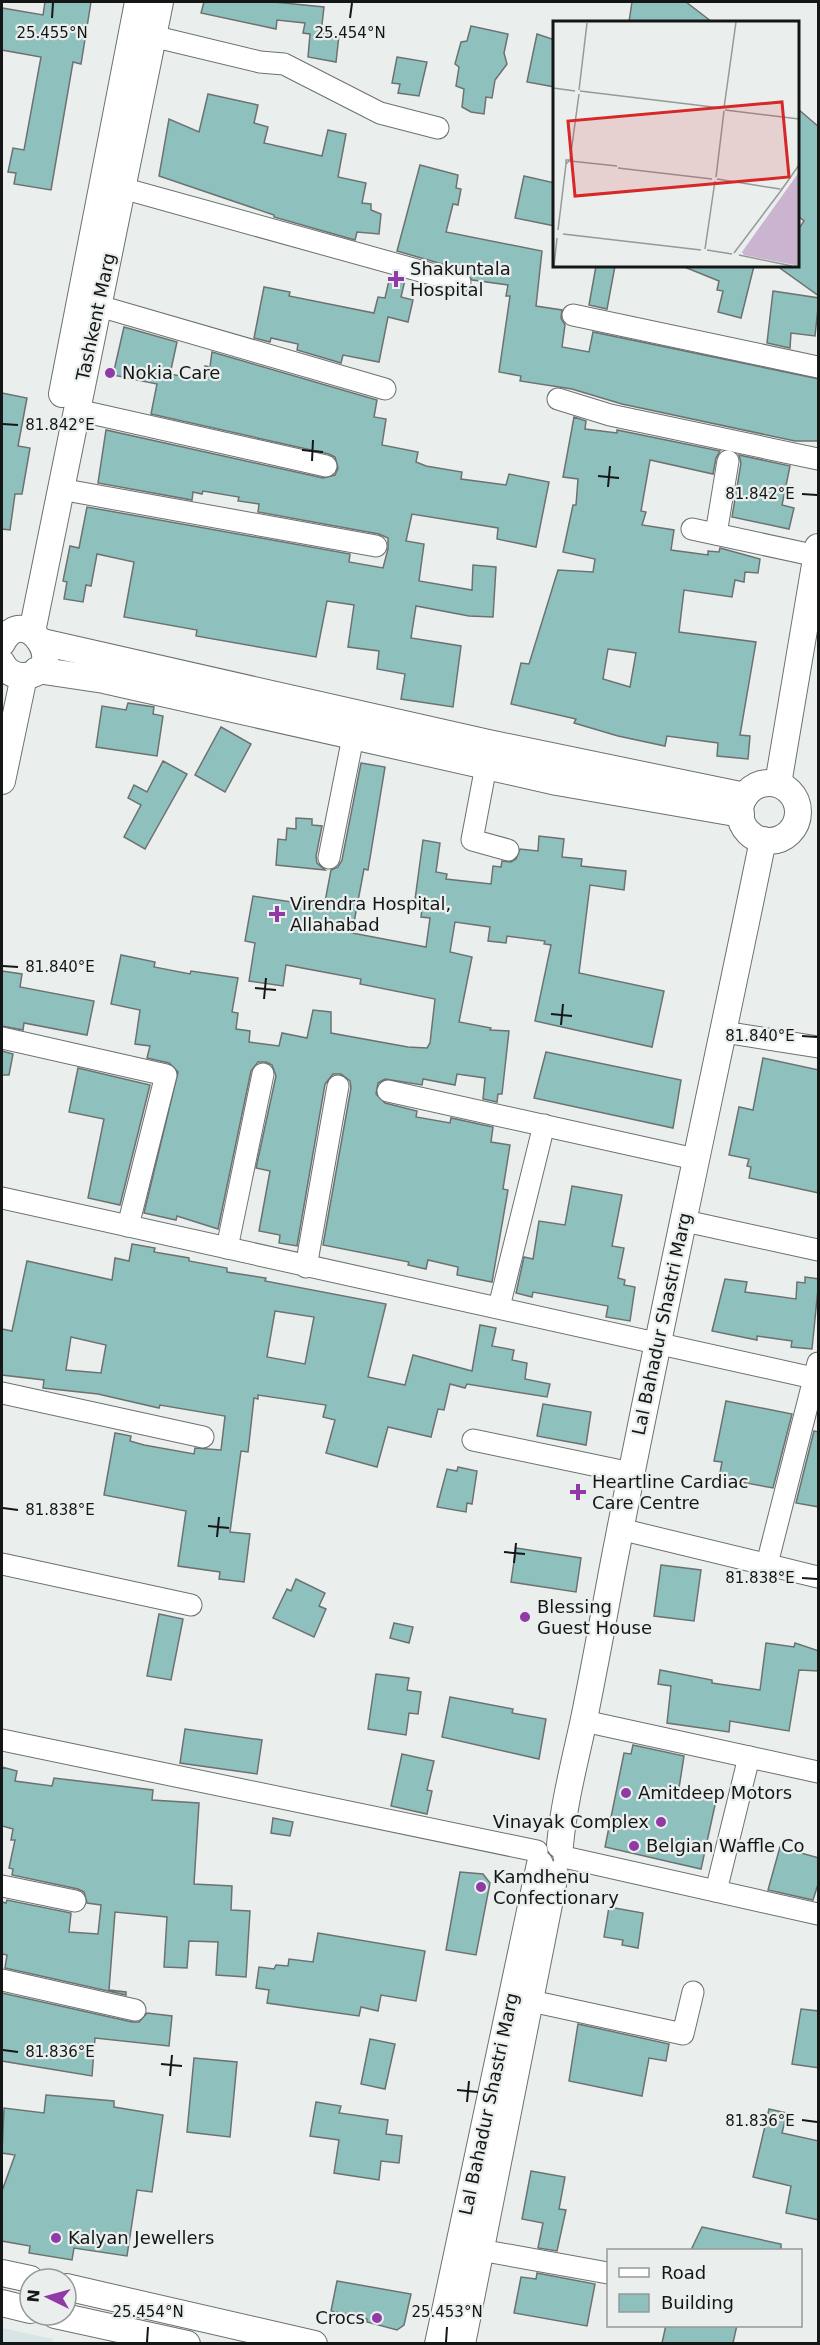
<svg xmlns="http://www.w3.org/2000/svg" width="820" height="2345" font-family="'DejaVu Sans',sans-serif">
<rect width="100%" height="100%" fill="#eaefee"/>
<!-- built -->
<polygon fill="#d7e5e4" points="2,2328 53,2339 52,2343 2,2343"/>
<!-- building -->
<g fill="#8ec0be" stroke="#6d7271" stroke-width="1.5" fill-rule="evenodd">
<polygon points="45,2 91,2 81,64 73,62 51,190 14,184 16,173 8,172 13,148 24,150 41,57 2,50 2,8 43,15"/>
<polygon points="204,2 274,2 324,7 321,33 339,35 336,62 308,57 310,34 303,33 305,23 277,20 276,29 201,13"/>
<polygon points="632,2 686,2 712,22 629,22"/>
<polygon points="471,26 508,34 504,53 507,64 495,80 492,98 486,97 484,114 471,112 462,107 464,89 456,86 459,67 455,64 461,42 467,41"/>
<polygon points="537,34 555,40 555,87 527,82"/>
<polygon points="397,57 427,62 419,96 398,93 400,84 392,83"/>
<polygon points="208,94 258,105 254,123 268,127 264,143 322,156 328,130 346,134 338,177 366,183 362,203 371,204 371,210 381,214 379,234 357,232 355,240 274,217 274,215 159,176 169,119 199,132"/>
<polygon points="798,109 819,127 819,296 777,266 798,266 798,230 804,221 798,216"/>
<polygon points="420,165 458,175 456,188 461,189 458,205 453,204 446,232 542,251 536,306 562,310 561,318 565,325 562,347 589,352 593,332 819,379 819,441 795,441 622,404 572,389 520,381 521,376 499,372 510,296 506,296 508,285 472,280 463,270 397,251"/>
<polygon points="524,176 555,183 555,226 515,218"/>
<polygon points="596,266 615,266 607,309 589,305"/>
<polygon points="682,266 754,266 741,318 718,312 723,291 717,290 719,281"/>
<polygon points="390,276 405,280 401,297 413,300 408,322 388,317 379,362 343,355 341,363 297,350 298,344 271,338 270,342 254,338 264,287 290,292 289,296 374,313 378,297 385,298"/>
<polygon points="773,291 819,298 815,336 791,333 790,348 767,343"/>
<polygon points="124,327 177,342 170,374 202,380 205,366 210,367 212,352 377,400 374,417 386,419 382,445 418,452 416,462 426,466 462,472 461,479 506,485 509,474 549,482 536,547 497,539 498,528 412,514 406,541 424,544 419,581 472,590 473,565 496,567 493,617 469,616 416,606 411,638 461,646 453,707 401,699 405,674 377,669 379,651 348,647 354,605 327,601 316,657 196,636 197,630 124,617 134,562 97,554 91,586 86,585 83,602 64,599 67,582 63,581 70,546 79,548 87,507 350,554 349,562 383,568 388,549 388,538 379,534 258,512 259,504 238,501 239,497 203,491 202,494 193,492 192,500 98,483 106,430 323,478 335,475 338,468 335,457 329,454 151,414 157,384 113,375"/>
<polygon points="2,393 27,398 18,446 30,448 22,494 15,494 10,530 2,529"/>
<path d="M574 417 586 421 585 429 617 433V430L720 451 716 458 713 474 650 460 641 511 646 512 642 525 674 530 671 550 708 555V551L719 552 720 548 760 559 758 573 745 572 744 582 735 580 732 597 684 590 679 632 756 642 740 735 750 736 748 759 717 756 718 743 667 736 665 746 618 736 574 723 576 719 511 704 521 663 529 664 558 570 593 572 595 559 563 552 573 505H576L578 479 563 477ZM608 649 636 653 630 687 603 679Z"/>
<polygon points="739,455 790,466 782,505 794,508 789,529 732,517 741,463"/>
<polygon points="128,703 154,707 153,714 163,716 157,756 96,747 102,706 126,710"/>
<polygon points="221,727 251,744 225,792 195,775"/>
<polygon points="163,761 187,774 145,849 124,837 141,805 128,798 134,785 147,792"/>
<polygon points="361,763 385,767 368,870 364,869 352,933 426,947 430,918 421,917 422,908 414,907 423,840 440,843 436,872 447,874 446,879 491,884 493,866 501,867 502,861 511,862 516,859 520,849 538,851 539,836 564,839 562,857 582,859 581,866 626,871 624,890 590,885 579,973 664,991 652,1047 535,1021 551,945 544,944 545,941 507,936 506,943 488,941 490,927 455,922 450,952 472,957 459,1022 491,1028 490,1030 509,1031 502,1094 498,1094 497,1102 483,1099 485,1078 457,1074 455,1085 423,1079 422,1085 385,1079 378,1083 376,1094 385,1103 417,1111 416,1117 450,1123 451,1118 493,1127 491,1142 510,1145 503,1189 508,1190 492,1282 457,1275 458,1267 428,1260 426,1269 408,1265 409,1262 323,1245 351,1088 350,1081 341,1074 333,1074 325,1084 297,1246 279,1243 280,1235 259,1231 270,1171 256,1168 276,1076 272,1065 266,1062 258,1062 251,1071 218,1229 177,1216 176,1220 144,1213 178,1072 169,1063 147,1058 150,1046 135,1044 140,1010 111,1004 121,955 155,962 154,967 190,974 191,971 238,978 232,1012 238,1013 236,1029 250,1031 249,1042 279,1046 282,1033 307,1038 313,1010 331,1012 331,1033 408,1047 427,1048 430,1043 435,999 360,984 361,979 286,965 283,986 249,981 255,943 245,941 253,896 324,907 331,870 338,867 342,860"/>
<polygon points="296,818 312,819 312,825 322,826 316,856 317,863 325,870 276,865 278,839 286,840 287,828 296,829"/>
<polygon points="2,971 22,974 20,987 94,1001 87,1035 24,1023 23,1030 2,1026"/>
<polygon points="2,1051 13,1054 9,1075 2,1075"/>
<polygon points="546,1052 681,1080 673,1128 534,1098"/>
<polygon points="763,1058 819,1070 819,1193 749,1178 751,1167 747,1166 749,1159 729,1155 739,1107 753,1110"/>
<polygon points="78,1068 150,1085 120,1205 88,1198 104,1119 69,1112"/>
<polygon points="572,1186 622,1195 612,1246 624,1248 618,1278 625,1280 624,1285 635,1287 630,1321 606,1317 608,1306 533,1292 532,1297 516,1293 524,1257 533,1259 539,1221 565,1225"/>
<path d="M132 1244 155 1248 154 1252 189 1258V1261L227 1268V1272L266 1278 265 1281 386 1304 368 1377 405 1385 413 1355 472 1371 480 1325 496 1328 492 1346 514 1350 512 1360 527 1363 525 1379 550 1384 547 1397 467 1384 465 1388 450 1384 444 1410 438 1409 431 1437 388 1427 377 1467 326 1453 335 1420 323 1417 326 1405 258 1395V1399L254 1398 248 1452 241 1451 230 1532 250 1534 244 1582 219 1579 220 1572 178 1566 186 1511 104 1495 115 1433 131 1436 130 1441 144 1445 194 1454 195 1448 221 1450 225 1416 160 1405 159 1408 98 1394 43 1388 44 1380 2 1375V1329L12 1331 27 1261 112 1280 115 1258 129 1261ZM275 1311 314 1317 305 1364 267 1357ZM71 1337 106 1345 101 1373 66 1370Z"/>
<polygon points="805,1277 819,1279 812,1349 791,1347 792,1341 757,1336 757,1340 712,1331 725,1279 747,1282 745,1292 796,1299 797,1282 805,1283"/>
<polygon points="726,1401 792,1414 773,1488 719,1478 722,1462 714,1461"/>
<polygon points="543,1404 591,1412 586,1445 537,1436"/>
<polygon points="814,1431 819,1432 819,1507 796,1503"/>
<polygon points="458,1467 477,1471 472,1504 467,1503 466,1512 437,1507 447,1469 457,1471"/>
<polygon points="516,1548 581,1558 576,1592 511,1582"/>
<polygon points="661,1565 701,1570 694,1621 654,1616"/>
<polygon points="296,1579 325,1593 319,1606 326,1609 314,1637 273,1618 287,1589 291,1591"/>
<polygon points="159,1614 183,1619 171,1680 147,1676"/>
<polygon points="394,1623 413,1627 409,1643 390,1638"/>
<polygon points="766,1643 794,1647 795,1643 819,1651 819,1671 799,1670 789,1731 730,1721 729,1732 667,1723 671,1686 658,1684 660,1670 712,1680 712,1683 760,1690"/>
<polygon points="376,1674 409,1678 407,1690 421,1692 418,1714 409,1713 406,1735 368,1729"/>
<polygon points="450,1697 513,1709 512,1713 546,1719 539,1759 442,1737"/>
<polygon points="185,1729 262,1740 257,1774 180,1763"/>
<polygon points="633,1745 684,1756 679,1788 717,1796 701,1869 605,1847 624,1753 631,1754"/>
<polygon points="402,1754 434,1761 427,1790 432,1791 427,1814 391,1806"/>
<polygon points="2,1767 17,1771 15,1781 52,1786 54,1778 153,1790 152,1800 199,1803 194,1884 232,1886 231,1910 250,1911 246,1977 216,1975 218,1942 189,1941 187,1968 164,1967 167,1917 115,1912 109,1990 126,1992 126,1995 5,1968 7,1955 2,1954 2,1902 6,1903 7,1900 71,1913 69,1932 98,1934 101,1905 87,1903 84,1892 78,1889 12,1875 13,1869 9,1868 15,1840 11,1840 13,1829 2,1826"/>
<polygon points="273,1818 293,1822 290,1836 271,1833"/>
<polygon points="780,1847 819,1858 819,1881 813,1900 768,1890"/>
<polygon points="460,1872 483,1874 490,1883 476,1955 446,1950"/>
<polygon points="609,1907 643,1913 638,1948 622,1945 623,1940 604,1937"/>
<polygon points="318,1933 425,1951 416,2001 381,1995 378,2011 361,2007 359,2016 267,2003 269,1990 256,1988 259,1967 274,1969 276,1965 288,1966 289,1959 313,1962"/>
<polygon points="2,1993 132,2022 139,2022 147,2013 172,2016 169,2046 95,2038 92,2076 2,2061"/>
<polygon points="801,2009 819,2011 819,2068 792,2064"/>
<polygon points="578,2024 669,2044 666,2061 649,2058 642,2096 569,2081"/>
<polygon points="370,2039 395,2044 385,2089 361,2084"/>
<polygon points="194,2058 237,2062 230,2137 187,2132"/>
<polygon points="46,2095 114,2101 114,2107 163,2115 152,2192 137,2190 127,2256 74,2248 72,2260 29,2253 30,2246 2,2241 2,2191 15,2155 2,2153 4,2108 44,2113"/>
<polygon points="316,2102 341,2106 339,2113 388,2120 386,2134 402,2136 399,2163 381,2161 379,2180 334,2173 339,2140 310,2136"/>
<polygon points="769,2109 787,2113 782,2133 819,2141 819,2220 786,2213 791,2186 753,2177"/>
<polygon points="531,2171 565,2177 559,2209 566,2210 557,2251 538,2248 543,2223 522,2219"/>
<polygon points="702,2227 781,2244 781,2250 691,2250"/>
<polygon points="537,2273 595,2284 587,2326 514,2313 521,2277 536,2279"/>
<polygon points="337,2281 411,2294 404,2325 397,2330 367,2322 367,2319 331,2311"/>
<polygon points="666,2325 737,2325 733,2343 662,2343"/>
</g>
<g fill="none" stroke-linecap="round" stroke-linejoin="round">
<defs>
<g id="minor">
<polyline points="152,36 260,62 284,64 380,113 438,128"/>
<polyline points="122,188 460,282"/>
<polyline points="99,306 385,389"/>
<polyline points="573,315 818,367"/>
<polyline points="558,399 610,415 818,459"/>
<polyline points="77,410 326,466"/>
<polyline points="60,489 376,546"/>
<polyline points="692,529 817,556"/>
<polyline points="716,534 728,461"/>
<polyline points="486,766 472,840 508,850"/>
<polyline points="329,858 353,737"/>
<polyline points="724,1032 818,1047"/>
<polyline points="2,1038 166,1075 128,1226"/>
<polyline points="388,1091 695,1159"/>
<polyline points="2,1198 818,1379"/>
<polyline points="685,1221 818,1250"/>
<polyline points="227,1248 263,1074"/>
<polyline points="306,1267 338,1086"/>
<polyline points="499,1307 544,1125"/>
<polyline points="2,1393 203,1437"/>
<polyline points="473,1440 631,1473"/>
<polyline points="620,1529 818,1577"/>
<polyline points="2,1564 191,1605"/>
<polyline points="767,1564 818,1363"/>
<polyline points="584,1721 818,1772"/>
<polyline points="2,1740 537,1851"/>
<polyline points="564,1857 818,1914"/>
<polyline points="2,1886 75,1901"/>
<polyline points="716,1891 749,1757"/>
<polyline points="2,1980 135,2010"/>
<polyline points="531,2001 683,2034 693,1992"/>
<polyline points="480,2250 608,2273"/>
</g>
<g id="tertiary">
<polyline points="62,394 138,2"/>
<polyline points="32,632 160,2"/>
<polyline points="42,642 488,743 745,796"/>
<path d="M2 643C25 599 72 671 25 676 15 677 6 671 2 663"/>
<polyline points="37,670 104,680 557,782 741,814"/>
<polyline points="2,781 24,676"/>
<circle cx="769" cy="812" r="29"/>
<polyline points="778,784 818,547"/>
<path d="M560 1845C564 1802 575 1761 584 1719 594 1670 603 1621 612 1572 659 1327 713 1084 763 840"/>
<polyline points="2,2273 30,2279"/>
<polyline points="66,2287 314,2344"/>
<polyline points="2,2303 30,2310"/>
<polyline points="55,2315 187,2344"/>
<polyline points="438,2344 540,1864"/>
<polyline points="462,2344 555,1874"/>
</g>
</defs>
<!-- minor casing -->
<use href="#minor" stroke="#6c7170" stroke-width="23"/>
<!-- tertiary casing -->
<use href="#tertiary" stroke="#6c7170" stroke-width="28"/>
<!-- minor -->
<use href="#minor" stroke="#fff" stroke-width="21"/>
<!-- tertiary -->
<use href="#tertiary" stroke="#fff" stroke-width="26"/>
</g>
<!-- ticks -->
<path fill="none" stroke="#151717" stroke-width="2" d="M52 18 53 3M350 18 352 3M3 424 18 425M302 450 323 452M312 461 313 440M598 476 619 478M608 487 610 466M802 494 817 495M3 966 18 967M255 988 276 990M264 999 266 978M551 1014 572 1016M561 1025 563 1004M802 1036 817 1037M3 1508 18 1510M208 1526 229 1528M217 1537 219 1517M504 1552 525 1554M514 1563 516 1543M802 1578 817 1579M3 2050 18 2052M161 2064 182 2066M170 2076 172 2055M457 2090 478 2092M467 2102 469 2081M802 2120 817 2122M147 2342 148 2327M446 2342 447 2327"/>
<!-- markers -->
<g fill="#9139a5" stroke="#eaefee" stroke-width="2">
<path d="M393 270h6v6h6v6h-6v6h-6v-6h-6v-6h6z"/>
<circle cx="110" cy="373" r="6"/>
<path d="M274 905h6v6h6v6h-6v6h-6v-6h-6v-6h6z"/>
<path d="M575 1483h6v6h6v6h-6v6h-6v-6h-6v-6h6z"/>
<circle cx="525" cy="1617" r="6"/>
<circle cx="626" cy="1793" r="6"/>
<circle cx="661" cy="1822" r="6"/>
<circle cx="634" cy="1846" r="6"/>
<circle cx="481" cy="1887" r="6"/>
<circle cx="56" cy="2238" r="6"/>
<circle cx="377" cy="2318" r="6"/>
</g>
<g text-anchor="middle" stroke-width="4.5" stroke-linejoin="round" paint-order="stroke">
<!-- poi labels -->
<g font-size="18" fill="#151717" stroke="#eaefee" text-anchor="start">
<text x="410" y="275">Shakuntala<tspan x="410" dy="21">Hospital</tspan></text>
<text x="122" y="379">Nokia Care</text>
<text x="290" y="910">Virendra Hospital,<tspan x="290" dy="21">Allahabad</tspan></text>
<text x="592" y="1488">Heartline Cardiac<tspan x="592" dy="21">Care Centre</tspan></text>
<text x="537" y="1613">Blessing<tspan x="537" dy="21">Guest House</tspan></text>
<text x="638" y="1799">Amitdeep Motors</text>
<text x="649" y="1828" text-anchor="end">Vinayak Complex</text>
<text x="646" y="1852">Belgian Waffle Co</text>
<text x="493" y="1883">Kamdhenu<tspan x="493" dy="21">Confectionary</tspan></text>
<text x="68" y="2244">Kalyan Jewellers</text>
<text x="365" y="2324" text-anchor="end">Crocs</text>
</g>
<!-- street labels -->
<g font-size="18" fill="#151717" stroke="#eaefee">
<text transform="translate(96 317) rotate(-78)" y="6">Tashkent Marg</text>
<text transform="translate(662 1324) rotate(-78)" y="6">Lal Bahadur Shastri Marg</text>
<text transform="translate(489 2104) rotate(-78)" y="6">Lal Bahadur Shastri Marg</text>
</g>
</g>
<!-- overview -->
<g transform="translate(553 21)">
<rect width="246" height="246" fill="#eaefee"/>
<path d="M246 151V245L191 234 189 231Z" fill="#cbb4d0"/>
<path fill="none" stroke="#959998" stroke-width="1.5" d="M0 67 22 70M26 69 34 2M27 70 168 87M171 87 183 1M172 89 246 98M17 139 26 73M17 140 64 145M65 147 159 158M163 156 171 90M164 158 227 168M229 167 227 171 246 144M5 209 13 143 17 139H13V143M10 213 148 229M152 228 162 160M154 229 179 233M181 232 227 171M186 234 239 245M1 245 4 217"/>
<path fill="#d62828" fill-opacity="0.15" stroke="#d62828" stroke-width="3" d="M229 81 236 156 22 175 15 100Z"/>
<rect width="246" height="246" fill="none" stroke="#151717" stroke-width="3"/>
</g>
<g font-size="15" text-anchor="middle" fill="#151717" stroke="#eaefee" stroke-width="4.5" stroke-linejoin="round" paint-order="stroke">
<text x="52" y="38">25.455°N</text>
<text x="350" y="38">25.454°N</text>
<text x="60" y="430">81.842°E</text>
<text x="760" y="499">81.842°E</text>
<text x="60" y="972">81.840°E</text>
<text x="760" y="1041">81.840°E</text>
<text x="60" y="1515">81.838°E</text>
<text x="760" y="1583">81.838°E</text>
<text x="60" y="2057">81.836°E</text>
<text x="760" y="2126">81.836°E</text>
<text x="148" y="2317">25.454°N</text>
<text x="447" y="2317">25.453°N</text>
</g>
<!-- border -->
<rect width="820" height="2345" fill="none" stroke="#151717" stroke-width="6"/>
<!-- legend -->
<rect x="607" y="2249" width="195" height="78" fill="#eaefee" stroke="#959998" stroke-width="1.5"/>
<rect x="619" y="2268" width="30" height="9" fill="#ffffff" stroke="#959998" stroke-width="1.5"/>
<text x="661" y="2279" font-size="18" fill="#151717">Road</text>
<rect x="619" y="2294" width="30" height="18" fill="#8ec0be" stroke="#959998" stroke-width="1.5"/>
<text x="661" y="2309" font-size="18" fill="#151717">Building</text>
<!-- north arrow -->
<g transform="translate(48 2297) rotate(275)"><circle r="28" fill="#eaefee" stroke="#959998" stroke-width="1.5"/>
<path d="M0-4.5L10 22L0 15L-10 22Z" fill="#9139a5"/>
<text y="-9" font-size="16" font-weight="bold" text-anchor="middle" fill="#151717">N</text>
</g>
</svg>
